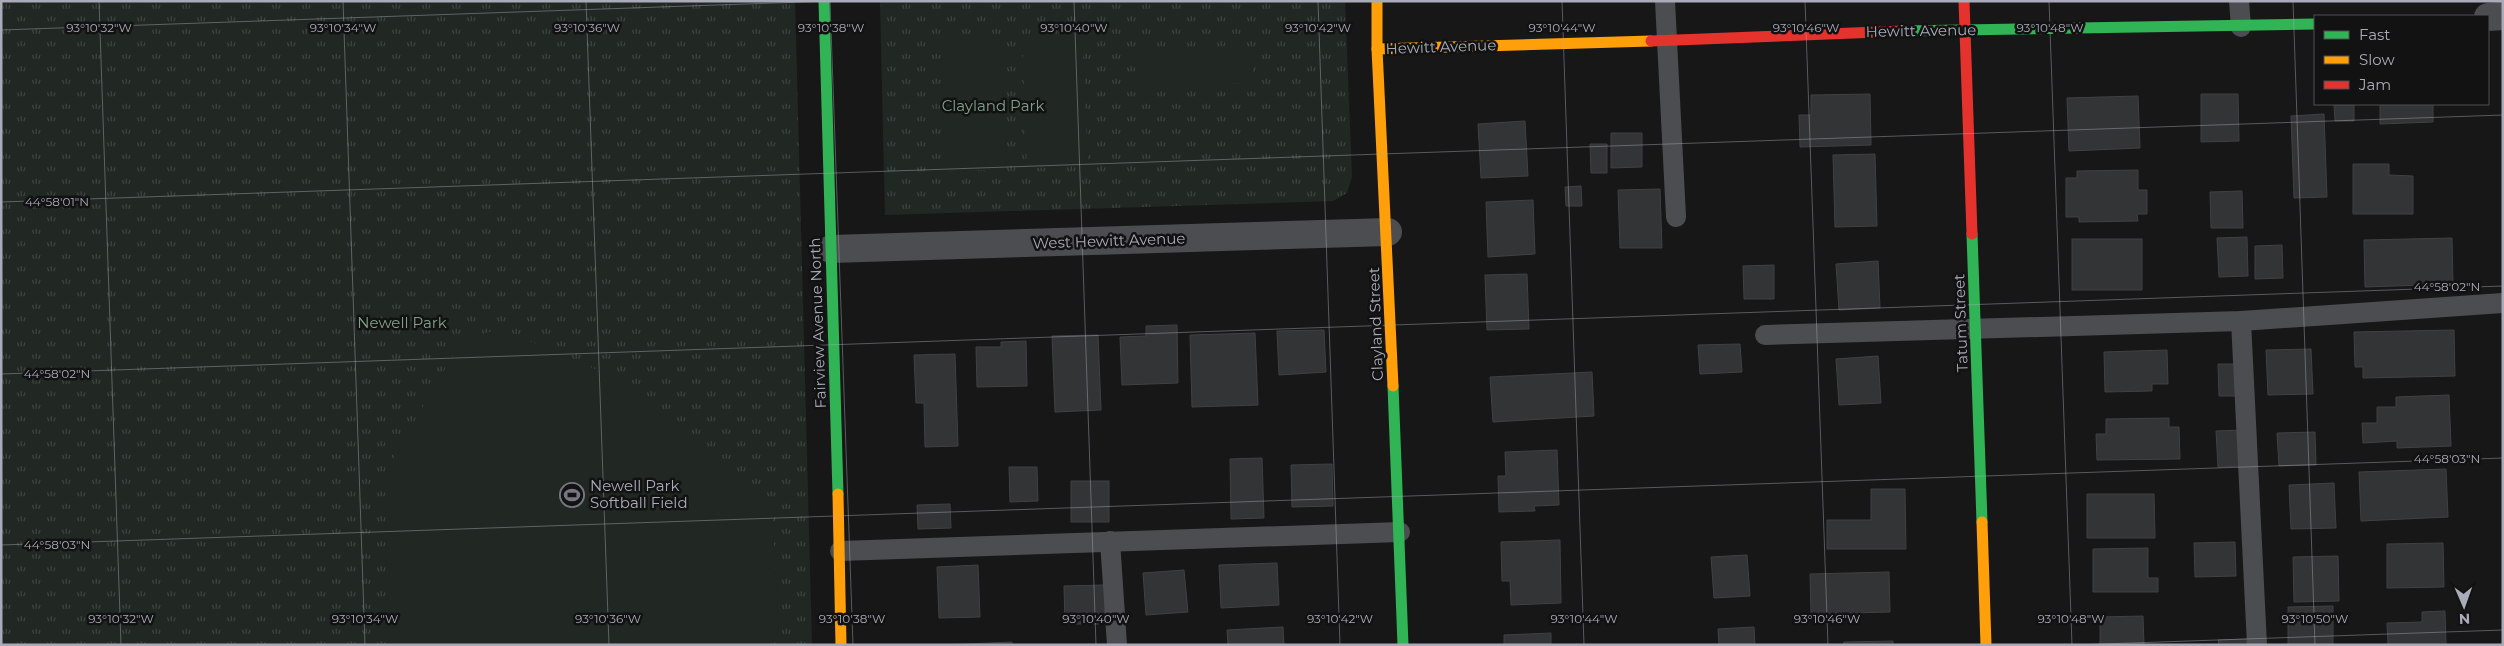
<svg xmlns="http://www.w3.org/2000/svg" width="2504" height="646" font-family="Montserrat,sans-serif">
<defs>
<pattern id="park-tufts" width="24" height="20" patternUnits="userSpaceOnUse" patternTransform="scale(1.25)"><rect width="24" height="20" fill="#212823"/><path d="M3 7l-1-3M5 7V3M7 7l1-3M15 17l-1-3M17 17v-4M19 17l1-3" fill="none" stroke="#3e4441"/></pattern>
</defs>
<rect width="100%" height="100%" fill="#171718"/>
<!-- park -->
<g fill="url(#park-tufts)">
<polygon points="1,1 795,1 812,645 1,645"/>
<polygon points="880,1 1345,1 1352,177 1347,193 1333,201 885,215"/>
</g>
<!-- garden -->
<g fill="#212823">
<polygon points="1082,33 1088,166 1027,168 1022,35"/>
<polygon points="1002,38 1006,170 945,171 941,40"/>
<polygon points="1252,50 1253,83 1136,87 1135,53"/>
<polygon points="495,330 546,347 597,370 682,430 744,481 772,509 779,637 769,645 388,645 385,473 461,341"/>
</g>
<!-- building -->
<g fill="#333436" stroke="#404144">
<polygon points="1870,94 1871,145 1800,147 1799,115 1811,115 1811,95"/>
<polygon points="2201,94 2238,94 2239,141 2201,142"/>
<polygon points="2138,96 2140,148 2069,151 2067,98"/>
<polygon points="2380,104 2433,104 2433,122 2380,124"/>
<polygon points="2334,105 2354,105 2354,121 2335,121"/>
<polygon points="2324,114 2327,197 2294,198 2291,116"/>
<polygon points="1525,121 1528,176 1481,178 1478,124"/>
<polygon points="1611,133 1642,133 1642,167 1611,168"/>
<polygon points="1590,144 1607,144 1607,173 1591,173"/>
<polygon points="1875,154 1877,226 1835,227 1833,155"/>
<polygon points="2353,164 2389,164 2389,175 2413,176 2413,214 2353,214"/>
<polygon points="2138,170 2138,190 2147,190 2147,214 2137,214 2138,221 2079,222 2079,217 2066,217 2066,178 2077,178 2077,171"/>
<polygon points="1581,186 1582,206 1566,206 1565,187"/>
<polygon points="1660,189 1662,248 1620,248 1618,190"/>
<polygon points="2242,191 2243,228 2211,228 2210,192"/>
<polygon points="1533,200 1535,254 1488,257 1486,202"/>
<polygon points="2247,237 2248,276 2219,277 2217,238"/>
<polygon points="2452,238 2453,284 2365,287 2364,240"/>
<rect x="2072" y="239" width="70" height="51"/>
<polygon points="2282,245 2283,278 2255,279 2255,246"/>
<polygon points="1878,261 1880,308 1839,310 1836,264"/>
<polygon points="1774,265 1774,299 1744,299 1743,266"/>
<polygon points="1527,274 1529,329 1487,330 1485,275"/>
<polygon points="1177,325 1178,383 1122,385 1120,337 1146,336 1146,326"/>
<polygon points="1324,330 1326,372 1279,375 1277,331"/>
<polygon points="2454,330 2455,376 2363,378 2363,367 2355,367 2354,332"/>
<polygon points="1255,333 1258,405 1192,407 1190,335"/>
<polygon points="1098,335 1101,410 1055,412 1052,336"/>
<polygon points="1026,341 1027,386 977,387 976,347 1001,347 1001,342"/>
<polygon points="1740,344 1742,372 1700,374 1698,345"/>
<polygon points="2311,349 2313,394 2268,395 2266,350"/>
<polygon points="2167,350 2168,384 2152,384 2152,391 2105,392 2104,352"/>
<polygon points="955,354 958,446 925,447 924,403 916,403 914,355"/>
<polygon points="1878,356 1881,403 1839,405 1836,359"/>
<polygon points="2218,364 2237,364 2238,396 2219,396"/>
<polygon points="1592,372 1594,416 1493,422 1490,377"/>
<polygon points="2449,395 2451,446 2397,448 2397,441 2363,443 2362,423 2377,423 2377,407 2396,407 2396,397"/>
<polygon points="2169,418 2169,427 2179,427 2180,459 2097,460 2096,434 2106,434 2106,419"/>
<polygon points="2243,430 2244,466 2218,467 2216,431"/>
<polygon points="2315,432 2316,465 2279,466 2277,433"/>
<polygon points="1557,450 1559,505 1534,506 1535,511 1499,512 1498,476 1506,476 1505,452"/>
<polygon points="1262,458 1264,518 1231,519 1230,459"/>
<polygon points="1332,464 1333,506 1292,507 1291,465"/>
<polygon points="1009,467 1037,467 1038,501 1010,502"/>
<polygon points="2446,469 2448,517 2361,521 2359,472"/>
<rect x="1071" y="481" width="38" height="41"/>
<polygon points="2334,483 2336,528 2291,529 2289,485"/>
<polygon points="1871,489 1905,489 1906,549 1827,549 1827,520 1871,520"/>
<polygon points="2087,494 2154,494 2155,538 2087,538"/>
<polygon points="950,504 951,528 918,529 917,505"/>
<polygon points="1560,540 1561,603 1511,605 1510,581 1502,581 1501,542"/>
<polygon points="2235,542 2236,576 2195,577 2194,543"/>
<polygon points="2443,543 2444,587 2387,588 2387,544"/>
<polygon points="2148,548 2148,578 2158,578 2158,592 2093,592 2093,549"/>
<polygon points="1747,555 1750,596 1714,598 1711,557"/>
<polygon points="2338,556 2339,601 2294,602 2293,557"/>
<polygon points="1277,563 1279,605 1221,608 1219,565"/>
<polygon points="978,565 980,617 939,618 937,567"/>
<polygon points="1184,570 1188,612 1146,615 1143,573"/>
<polygon points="1889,572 1890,612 1811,614 1810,574"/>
<polygon points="1105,585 1105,624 1065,624 1064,586"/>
<polygon points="2333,606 2333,645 2288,645 2288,607"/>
<polygon points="2445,611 2446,645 2388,645 2387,623 2422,622 2422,612"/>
<polygon points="2143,616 2144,645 2100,645 2100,617"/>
<polygon points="1283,627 1284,645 1228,645 1227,630"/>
<polygon points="1754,627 1755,645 1719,645 1718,629"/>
<polygon points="1551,633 1551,645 1504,645 1504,635"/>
<polygon points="2247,639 2247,645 2219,645 2218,640"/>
<polygon points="1893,641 1893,645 1843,645 1844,642"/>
<polygon points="1012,642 1012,645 944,645"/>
</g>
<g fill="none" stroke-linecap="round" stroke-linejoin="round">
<!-- lane -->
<g stroke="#4c4d50" stroke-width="20">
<polyline points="1665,1 1676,217"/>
<polyline points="2239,1 2241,27"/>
<polyline points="2241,321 2257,645"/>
<polyline points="1765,335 2241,321 2503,303"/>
<polyline points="1110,541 1117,645"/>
<polyline points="840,551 1400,532"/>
</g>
<!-- street -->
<g stroke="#4c4d50" stroke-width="28">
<polyline points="2488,17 2503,16"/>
<polyline points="831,249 1388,232"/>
</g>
<!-- fast -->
<g stroke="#30b455" stroke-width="11">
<polyline points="824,1 838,494"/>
<polyline points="1903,31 2315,24"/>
<polyline points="1972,234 1982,522"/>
<polyline points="1393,386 1403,645"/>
</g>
<!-- slow -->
<g stroke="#ff9f0a" stroke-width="11">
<polyline points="1377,1 1377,49 1393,386"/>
<polyline points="1377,49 1651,41"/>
<polyline points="838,494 841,645"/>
<polyline points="1982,522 1986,645"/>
</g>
<!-- jam -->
<g stroke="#e5322d" stroke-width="11">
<polyline points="1964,1 1972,234"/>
<polyline points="1651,41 1903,31"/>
</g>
</g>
<!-- ticks -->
<path fill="none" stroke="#a9abb8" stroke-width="1" stroke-opacity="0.45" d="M99 1 121 645M343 1 365 645M586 1 609 645M830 1 853 645M1074 1 1096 645M1318 1 1340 645M1562 1 1584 645M1805 1 1828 645M2049 1 2072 645M2293 1 2315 645M1 30 832 1M1 202 2503 115M1 374 2503 286M1 545 2503 458M2074 645 2503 630"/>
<!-- icons -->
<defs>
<symbol id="stadium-ring" viewBox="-11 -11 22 22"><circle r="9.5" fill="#121213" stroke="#767780" stroke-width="1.5"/><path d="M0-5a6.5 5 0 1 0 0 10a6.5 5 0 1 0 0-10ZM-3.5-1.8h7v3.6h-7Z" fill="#767780"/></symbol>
</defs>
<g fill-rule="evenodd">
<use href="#stadium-ring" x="558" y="481" width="28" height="28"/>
</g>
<g text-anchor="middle" stroke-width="5" stroke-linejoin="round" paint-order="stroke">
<!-- street labels -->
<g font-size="15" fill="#a9abb8" stroke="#121213">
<text transform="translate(1921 31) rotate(-1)" y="5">Hewitt Avenue</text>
<text transform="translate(1441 47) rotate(-2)" y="5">Hewitt Avenue</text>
<text transform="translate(1109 241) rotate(-2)" y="5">West Hewitt Avenue</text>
<text transform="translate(818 323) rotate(-92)" y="5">Fairview Avenue North</text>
<text transform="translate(1961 323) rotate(-92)" y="5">Tatum Street</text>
<text transform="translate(1376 324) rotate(-92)" y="5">Clayland Street</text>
</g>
<!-- park labels -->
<g font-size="15" fill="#81a289" stroke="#121213">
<text x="993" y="111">Clayland Park</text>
<text x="402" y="328">Newell Park</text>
</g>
<!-- poi labels -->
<g font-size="15" fill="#a9abb8" stroke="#121213" text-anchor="start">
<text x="590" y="491">Newell Park<tspan x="590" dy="17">Softball Field</tspan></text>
</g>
</g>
<g font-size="12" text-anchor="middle" fill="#a9abb8" stroke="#121213" stroke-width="5" stroke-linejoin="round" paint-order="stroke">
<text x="99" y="32">93°10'32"W</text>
<text x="343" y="32">93°10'34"W</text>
<text x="587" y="32">93°10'36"W</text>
<text x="831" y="32">93°10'38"W</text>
<text x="1074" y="32">93°10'40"W</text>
<text x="1318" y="32">93°10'42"W</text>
<text x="1562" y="32">93°10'44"W</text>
<text x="1806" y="32">93°10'46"W</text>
<text x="2050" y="32">93°10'48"W</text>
<text x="57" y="206">44°58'01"N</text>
<text x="2447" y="291">44°58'02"N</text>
<text x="57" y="378">44°58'02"N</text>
<text x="2447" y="463">44°58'03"N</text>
<text x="57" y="549">44°58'03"N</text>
<text x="121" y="623">93°10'32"W</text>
<text x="365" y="623">93°10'34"W</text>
<text x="608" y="623">93°10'36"W</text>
<text x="852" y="623">93°10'38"W</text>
<text x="1096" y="623">93°10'40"W</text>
<text x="1340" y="623">93°10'42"W</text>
<text x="1584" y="623">93°10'44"W</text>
<text x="1827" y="623">93°10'46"W</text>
<text x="2071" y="623">93°10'48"W</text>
<text x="2315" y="623">93°10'50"W</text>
</g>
<!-- border -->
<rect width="2504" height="646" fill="none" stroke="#a9abb8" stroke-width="5"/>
<!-- legend -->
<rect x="2314" y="15" width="175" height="90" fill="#121213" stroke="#4e4f55"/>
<rect x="2324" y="31" width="25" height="8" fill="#30b455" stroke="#4e4f55"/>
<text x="2359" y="40" font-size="15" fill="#a9abb8">Fast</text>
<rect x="2324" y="56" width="25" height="8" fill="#ff9f0a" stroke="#4e4f55"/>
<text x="2359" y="65" font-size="15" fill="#a9abb8">Slow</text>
<rect x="2324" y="81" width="25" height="8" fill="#e5322d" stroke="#4e4f55"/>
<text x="2359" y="90" font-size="15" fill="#a9abb8">Jam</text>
<!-- north arrow -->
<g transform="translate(2464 606) rotate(178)" stroke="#121213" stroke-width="4" paint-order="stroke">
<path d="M0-4L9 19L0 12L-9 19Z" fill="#a9abb8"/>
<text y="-8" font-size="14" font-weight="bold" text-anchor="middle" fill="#a9abb8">N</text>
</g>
</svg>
